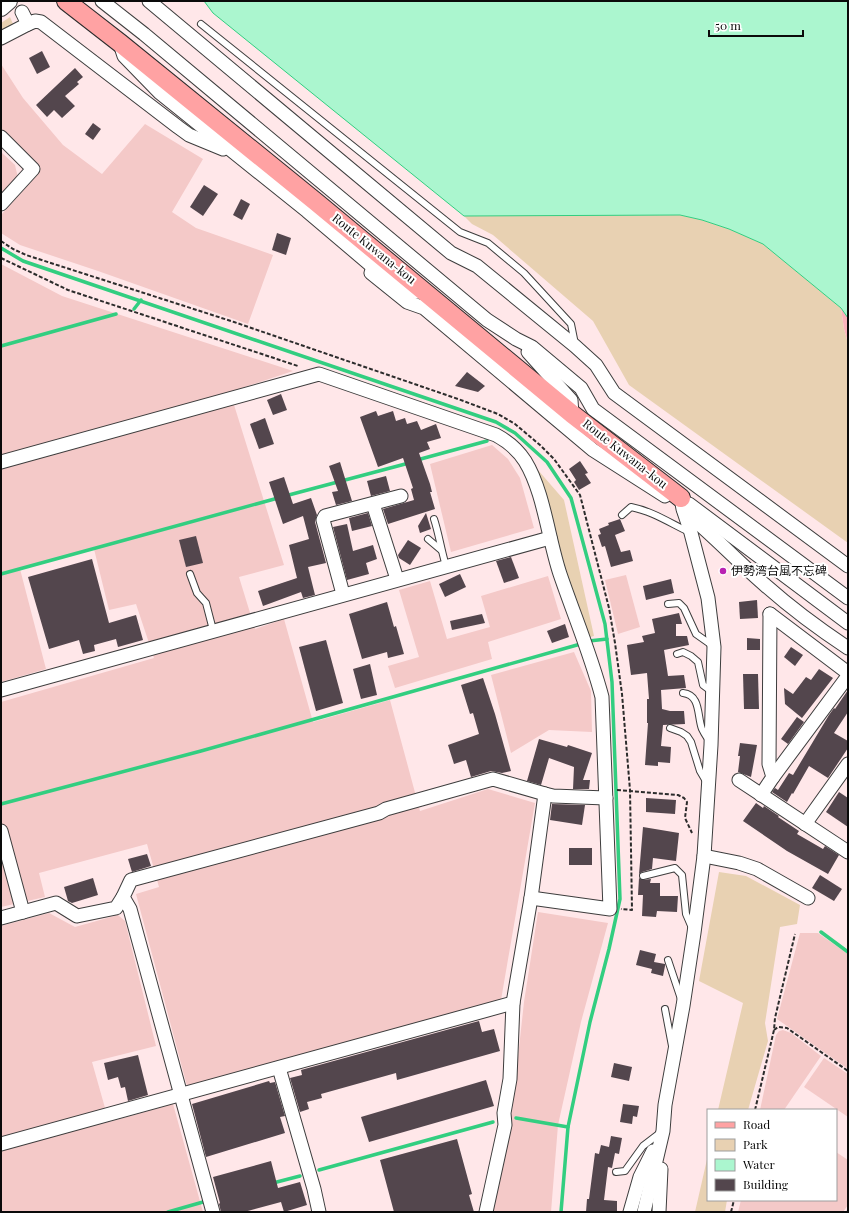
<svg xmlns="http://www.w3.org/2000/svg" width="849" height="1213" font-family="'Playfair Display','Noto Sans JP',serif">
<rect width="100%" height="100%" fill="#ffe7e9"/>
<!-- farmland -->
<g fill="#f4c9c8">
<polygon points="1,64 23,98 63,145 102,174 145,124 203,159 172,212 196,228 273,255 248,324 98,271 20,245 1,233 1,215 40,172 1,134"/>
<polygon points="1,152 15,165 18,178 1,194"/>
<polygon points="1,264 62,296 293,371 230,392 284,565 239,577 255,629 284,619 313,722 390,700 420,811 488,789 535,803 501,1000 447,1017 187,1086 136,894 159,887 147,844 39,873 45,897 1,907 1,702 154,658 136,604 109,610 94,549 20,569 46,669 1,682"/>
<polygon points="492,445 508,459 520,478 534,528 451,552 430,464"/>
<polygon points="626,575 640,627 618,634 605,580"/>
<polygon points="548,576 561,619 488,642 492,659 395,688 388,666 419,657 399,590 430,581 447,639 490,627 481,596"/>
<polygon points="574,652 591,691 592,732 549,730 511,753 491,675"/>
<polygon points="538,912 608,923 581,1022 558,1125 551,1212 490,1212 512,1112 524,1002"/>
<polygon points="49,913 75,927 118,915 125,921 156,1046 92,1062 109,1122 173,1104 203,1212 1,1212 1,926"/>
<polygon points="800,933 818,933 848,954 848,1069 777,1019"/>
<polygon points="783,1030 791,1033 821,1056 784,1110 760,1110 776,1035 779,1031"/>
<polygon points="824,1058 848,1074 848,1117 804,1087"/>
<polygon points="836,1152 848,1160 848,1205 843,1212 738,1212 741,1200 836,1200"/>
</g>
<!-- green -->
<g fill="#e8d1b2">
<polygon points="10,17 13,24 1,30 1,23"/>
<polygon points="507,215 680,215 702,220 729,229 763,244 841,308 844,329 848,343 848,543 629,385 593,321 493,235 472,224 464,216"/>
<polygon points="531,462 564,500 594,636 587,638 567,580 558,545 554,524"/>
<polygon points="719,872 746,876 800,905 797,924 780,927 765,1023 768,1041 748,1110 718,1110 743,1003 699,981"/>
<polygon points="708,1155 708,1200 727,1200 725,1212 695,1212"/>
</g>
<!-- sand -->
<polygon fill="#fbb3bc" points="841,308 848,318 848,343 844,329"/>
<!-- water -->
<polygon fill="#abf6cf" stroke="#32ce80" points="204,1 848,1 848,318 841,308 763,244 729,229 702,220 680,215 464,216 213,13"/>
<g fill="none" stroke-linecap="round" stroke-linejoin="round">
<!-- stream -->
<g stroke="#32ce80" stroke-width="3.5">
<polyline points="1,248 23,261 496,422 515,433 547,462 571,498 605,624 612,682 620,899 609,949 590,1022 568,1127 561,1212"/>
<polyline points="134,309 141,300"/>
<polyline points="1,346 116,314"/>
<polyline points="417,460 487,441"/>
<polyline points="285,496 409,463"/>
<polyline points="1,574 278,498"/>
<polyline points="589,641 607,639"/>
<polyline points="1,804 201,751 577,645"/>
<polyline points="821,932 848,952"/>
<polyline points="516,1118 568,1127"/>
<polyline points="319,1170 493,1122"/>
<polyline points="273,1183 300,1176"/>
<polyline points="168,1212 203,1202"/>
</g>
</g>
<!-- building -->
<g fill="#53464d">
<polygon points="42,51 50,67 37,74 29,58"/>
<polygon points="75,68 83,77 77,82 79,84 65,96 75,106 62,118 54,110 47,117 36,105"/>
<polygon points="93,123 101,129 93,140 85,134"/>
<polygon points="204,185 218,194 203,216 190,207"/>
<polygon points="241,199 250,204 242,220 233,215"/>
<polygon points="277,233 291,238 286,255 272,250"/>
<polygon points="467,372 485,386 478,392 455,386"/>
<polygon points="281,394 287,410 273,415 267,400"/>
<polygon points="376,411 378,416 393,411 396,421 405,418 407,424 417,421 421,430 436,424 441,438 427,442 430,449 419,453 430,484 432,492 430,492 435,509 388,524 383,509 414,500 411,489 413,488 403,458 378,467 360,417"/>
<polygon points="265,418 274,444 259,449 250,424"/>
<polygon points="580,461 588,473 585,474 591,483 579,490 574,482 576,480 569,469"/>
<polygon points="340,462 352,501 336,505 332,492 338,491 329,466"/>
<polygon points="386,476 390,491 371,496 367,481"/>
<polygon points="284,477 293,504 311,498 317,515 315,522 326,563 308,567 315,595 303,598 301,592 263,606 258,591 297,578 289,545 309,539 303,516 283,524 269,482"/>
<polygon points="368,513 372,526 352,531 349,518"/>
<polygon points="426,513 431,529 420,533 418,526"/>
<polygon points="620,519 625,531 615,535 621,552 630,550 633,561 611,567 605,546 602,547 598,535 601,534 599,529 609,525 608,523"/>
<polygon points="347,524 353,551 373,545 377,559 366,563 369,574 347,580 333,527"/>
<polygon points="196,536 203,563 186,567 179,540"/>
<polygon points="408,540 421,548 410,565 399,558 398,555"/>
<polygon points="511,557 519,578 504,583 496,561"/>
<polygon points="92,559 109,623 136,615 143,640 118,647 116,639 94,645 95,651 83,654 79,640 49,649 28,577"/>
<polygon points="460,574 466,587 445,597 439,584"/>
<polygon points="671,579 674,593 646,600 643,586"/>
<polygon points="757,600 758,618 740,619 739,602"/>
<polygon points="387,602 394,627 396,626 404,654 388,658 387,652 362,659 349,614"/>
<polygon points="679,613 682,624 676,624 676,636 687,636 689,645 664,650 668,676 684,675 686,688 661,690 662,709 670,711 684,711 685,724 663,725 661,746 671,747 670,763 658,762 658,766 645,765 648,723 647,723 647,699 649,699 647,673 631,675 627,645 644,642 642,636 655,633 652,619"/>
<polygon points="482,614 485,623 452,630 450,621"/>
<polygon points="565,624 569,637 552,643 547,631"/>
<polygon points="747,638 760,639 760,650 747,650"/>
<polygon points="326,640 343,703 316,711 299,647"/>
<polygon points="791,647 803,655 795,666 784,657"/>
<polygon points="370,664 377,695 361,699 353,669"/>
<polygon points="819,669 833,678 802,718 785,704 784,688 793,694 806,677 811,680"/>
<polygon points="743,674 758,674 759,709 744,709"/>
<polygon points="483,678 495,714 511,771 502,773 491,771 471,777 466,760 454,764 448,745 479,734 473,713 470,714 461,685"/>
<polygon points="848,690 848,712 834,733 848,741 848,748 828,778 809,766 793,794 792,793 787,802 772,792 775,788 778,790 789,773 793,775 829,715 834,708 835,709"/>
<polygon points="797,717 804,722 788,744 781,739"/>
<polygon points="539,739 567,747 568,745 592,753 583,780 590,780 589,789 573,789 574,767 549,758 541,785 527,781"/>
<polygon points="740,743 757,745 751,777 738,772 740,756 738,756"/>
<polygon points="839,792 848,798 848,827 826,812"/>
<polygon points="646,798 676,800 675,814 646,812"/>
<polygon points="756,803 763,808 764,806 779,816 778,817 799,831 797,834 823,849 825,846 839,855 828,874 787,851 743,821"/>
<polygon points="552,804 585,805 582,825 550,820"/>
<polygon points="643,827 679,833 676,861 653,858 652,869 642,872 639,874"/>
<rect x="569" y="848" width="23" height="17"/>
<polygon points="147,854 151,866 132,872 128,859"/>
<polygon points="820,875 842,889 834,901 812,888"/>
<polygon points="93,878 98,895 72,903 68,901 64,887"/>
<polygon points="639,878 642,880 651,879 650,883 660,883 660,896 678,896 677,912 657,911 656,917 642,916 643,895 638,895"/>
<polygon points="640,950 656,954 654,962 665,964 665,966 663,976 651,973 652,969 636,965"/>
<polygon points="479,1021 482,1032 494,1029 500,1051 397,1080 396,1073 321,1094 322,1098 307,1102 309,1109 300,1112 290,1078 302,1075 301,1070"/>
<polygon points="138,1055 148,1095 128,1101 125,1087 121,1088 118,1077 108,1080 104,1063"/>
<polygon points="614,1063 632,1067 629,1081 611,1077"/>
<polygon points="486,1080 494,1106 369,1142 361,1117"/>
<polygon points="269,1081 270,1083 275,1082 285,1116 280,1117 285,1133 206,1157 192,1104"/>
<polygon points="623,1104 639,1106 637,1117 633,1116 632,1124 620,1122"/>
<polygon points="611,1136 622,1138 619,1154 615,1153 612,1168 608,1167 604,1200 617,1201 617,1212 586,1212 587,1199 589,1199 595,1153 599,1154 601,1145 609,1147"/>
<polygon points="457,1139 472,1194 469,1195 474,1212 394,1212 380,1160"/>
<polygon points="271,1161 278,1188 300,1182 307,1205 284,1212 281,1202 244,1212 221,1212 219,1204 220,1203 213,1177"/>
</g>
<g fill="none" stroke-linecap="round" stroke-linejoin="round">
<defs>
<g id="service">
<polyline points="201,24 460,232 488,243 524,273 571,324 575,344"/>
<path d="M622 515 631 507C652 511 670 523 689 532"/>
<path d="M434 519C439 534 441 550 446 566"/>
<polyline points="428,539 441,550"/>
<polyline points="190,574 197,593 206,603 213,630"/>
<polyline points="668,604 679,603 684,608 696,634 713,646"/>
<polyline points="677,654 683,652 691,656 698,662 703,685 711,691"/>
<path d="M683 693C701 695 697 716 702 729 704 733 706 737 709 740"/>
<polyline points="670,728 681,732 687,736 691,742 700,771 707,783"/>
<polyline points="643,876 675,868 682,875 686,914 692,928"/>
<polyline points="668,960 681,999"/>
<polyline points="665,1009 672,1046"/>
<polyline points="616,1172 625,1171 643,1146 660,1133"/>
</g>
<g id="minor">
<polyline points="102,1 144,34 487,320 516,339 532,347 581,388 593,409 848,598"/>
<polyline points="149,1 451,253 477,266 575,346 596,365 614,393 848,566"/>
<polyline points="22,12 28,24 35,21 41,22 178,127 189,135 223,149"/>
<polyline points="1,38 28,24"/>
<polyline points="122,50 124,56 160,93 307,211 373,267 412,291 418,292"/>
<polyline points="1,137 33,169 1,204"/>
<polyline points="373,267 371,273 407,302 424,308 593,450 665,496"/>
<polyline points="528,352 571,400 572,414"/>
<path d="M1 462 319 374 496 435C507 441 518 450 525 461 544 492 548 538 560 574 574 615 591 655 602 697L610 909 531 898"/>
<polyline points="373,504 397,579"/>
<polyline points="689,504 848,623"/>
<path d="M684 511C712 534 737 561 765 585 791 608 819 629 848 648"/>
<polyline points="343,594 323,520 325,516 401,496"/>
<polyline points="770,614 848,673"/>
<polyline points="1,690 550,538"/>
<polyline points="773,777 848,676"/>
<polyline points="739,780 848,852"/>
<polyline points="545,794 553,796 606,798"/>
<polyline points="761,795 773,777 769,764 770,614"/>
<polyline points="805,824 848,764"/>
<polyline points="1,831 23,912"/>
<polyline points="704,856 739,863 757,869 808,898"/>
<polyline points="1,918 56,903 77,916 116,908 123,897"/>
<polyline points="279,1068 314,1189 319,1212"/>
<polyline points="1,1144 513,1003"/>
<polyline points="213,1212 130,909 123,897 131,880 379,813 386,809 493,779 545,794 531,898 513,1003 510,1079 504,1113 505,1125 486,1212"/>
<polyline points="630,1212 640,1177 653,1151"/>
<polyline points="644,1212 663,1131 665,1105 683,1006 694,933 704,856 711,745 714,647 708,598 691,533 683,509 681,498"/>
<polyline points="659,1212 661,1169"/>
</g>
<polyline id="tertiary" points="1,8 9,1"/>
<polyline id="secondary" points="66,1 120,43 316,202 572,414 681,498"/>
</defs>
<!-- service casing -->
<use href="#service" stroke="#3d3d3d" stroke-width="8"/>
<!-- minor casing -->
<use href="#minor" stroke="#3d3d3d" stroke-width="15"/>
<!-- tertiary casing -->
<use href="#tertiary" stroke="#3d3d3d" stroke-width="18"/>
<!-- secondary casing -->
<use href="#secondary" stroke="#2c2c2c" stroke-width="20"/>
<!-- path -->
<g stroke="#2c2c2c" stroke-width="2" stroke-dasharray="4 2" stroke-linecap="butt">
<polyline points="1,241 13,249 26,255 234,322 458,399 498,414 515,424 540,445 554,459 580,495 609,608 615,643 622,694 630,790 632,910 621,909"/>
<polyline points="1,258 68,290 298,366"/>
<polyline points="617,790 678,795 684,798 687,802 685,818 692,833"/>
<polyline points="774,1030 778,1027 787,1028 848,1071"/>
<polyline points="755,1110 774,1030 775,1018 795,934"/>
<polyline points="731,1212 734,1200"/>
<polyline points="847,1212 848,1211"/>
</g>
<!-- service -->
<use href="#service" stroke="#fff" stroke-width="6"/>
<!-- minor -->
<use href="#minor" stroke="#fff" stroke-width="13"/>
<!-- tertiary -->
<use href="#tertiary" stroke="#fff" stroke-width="16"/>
<!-- secondary -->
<use href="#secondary" stroke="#ffa2a3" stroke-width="18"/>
</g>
<!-- markers -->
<circle fill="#ba22b2" stroke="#fff" stroke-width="1.5" cx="723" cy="571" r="4"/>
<g text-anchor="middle" stroke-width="4" stroke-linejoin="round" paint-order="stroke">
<!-- street labels -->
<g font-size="12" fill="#0a0a0a" stroke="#fff">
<text transform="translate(374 249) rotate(39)" y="4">Route Kuwana-kou</text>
<text transform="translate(625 454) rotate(38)" y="4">Route Kuwana-kou</text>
</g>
<!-- poi labels -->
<g font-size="12" fill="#0a0a0a" stroke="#fff" text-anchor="start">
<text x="731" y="575">伊勢湾台風不忘碑</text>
</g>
</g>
<!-- border -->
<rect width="849" height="1213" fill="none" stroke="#0a0a0a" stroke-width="4"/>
<!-- legend -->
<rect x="707" y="1109" width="130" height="92" fill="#ffffff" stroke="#9d9d9d"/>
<rect x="715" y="1122" width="20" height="6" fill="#ffa2a3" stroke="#9d9d9d"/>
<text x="743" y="1129" font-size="12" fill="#0a0a0a">Road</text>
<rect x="715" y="1139" width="20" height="12" fill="#e8d1b2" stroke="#9d9d9d"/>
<text x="743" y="1149" font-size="12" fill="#0a0a0a">Park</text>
<rect x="715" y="1159" width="20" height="12" fill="#abf6cf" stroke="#9d9d9d"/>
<text x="743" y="1169" font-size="12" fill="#0a0a0a">Water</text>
<rect x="715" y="1179" width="20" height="12" fill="#53464d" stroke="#9d9d9d"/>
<text x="743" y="1189" font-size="12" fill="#0a0a0a">Building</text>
<!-- scale -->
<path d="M709 30v6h94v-6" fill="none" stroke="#0a0a0a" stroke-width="2"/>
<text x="715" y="30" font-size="12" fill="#0a0a0a" stroke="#ffffff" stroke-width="3" paint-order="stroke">50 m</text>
</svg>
